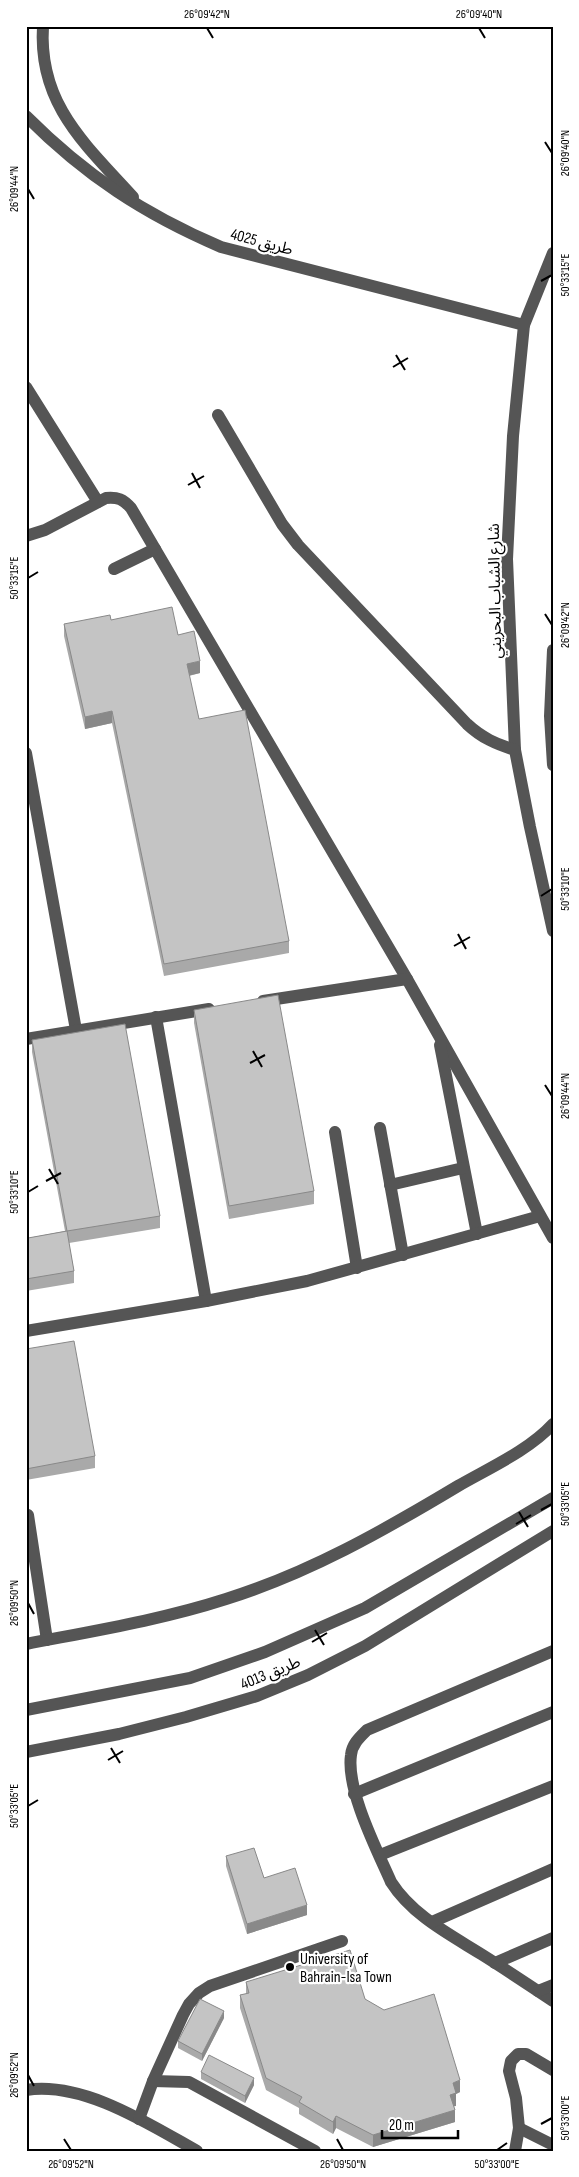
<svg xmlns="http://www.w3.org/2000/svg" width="579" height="2177" font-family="'Sofia Sans Condensed','Noto Sans Arabic',sans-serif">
<rect width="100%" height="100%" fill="#fff"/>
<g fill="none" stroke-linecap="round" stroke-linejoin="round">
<!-- minor -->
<g stroke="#555" stroke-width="12">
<path d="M43 26C38 104 85 144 133 197"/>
<path d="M26 116C86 176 144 214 221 247L524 325"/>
<polyline points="553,253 524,325 513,436 507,559 515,750 530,827 553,931"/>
<polyline points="26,387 98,502"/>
<path d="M218 415 282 524 298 545 467 724C482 738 496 744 515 750"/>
<path d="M26 536 45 530 106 498C118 497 123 499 131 508L407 979 553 1238"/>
<polyline points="114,569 155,549"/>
<polyline points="553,650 550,716 553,765"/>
<polyline points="26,753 76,1030"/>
<polyline points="263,1001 407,979"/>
<polyline points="156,1017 206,1301"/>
<polyline points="26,1039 209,1009"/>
<polyline points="440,1045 477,1234"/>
<polyline points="380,1128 403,1255"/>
<polyline points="335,1132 357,1268"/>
<polyline points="390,1185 463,1168"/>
<polyline points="26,1331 206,1301 307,1281 540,1216"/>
<polyline points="28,1515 47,1640"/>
<path d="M26 1644C93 1631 161 1620 226 1599 309 1573 383 1531 458 1486 489 1468 528 1451 553 1424"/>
<path d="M553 1651 367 1730C360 1737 352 1744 351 1755 346 1790 377 1850 391 1882 412 1915 449 1934 481 1954 505 1969 529 1985 553 2001"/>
<polyline points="26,1710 190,1678 265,1652 365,1608 553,1498"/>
<polyline points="26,1752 119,1734 186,1717 257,1696 308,1675 365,1646 553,1531"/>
<polyline points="354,1794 553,1712"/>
<polyline points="380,1855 553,1786"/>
<polyline points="432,1922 553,1869"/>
<polyline points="495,1963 553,1938"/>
<polyline points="538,1991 553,1985"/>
<polyline points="153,2081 189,2082 315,2151"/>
<path d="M26 2090C83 2081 149 2124 197 2151"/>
<polyline points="139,2119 153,2081 183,2015 189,2004 199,1993 210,1986 342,1941"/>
<polyline points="519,2128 553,2145"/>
<polyline points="515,2151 519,2128 516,2098 509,2071 511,2061 518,2054 526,2054 553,2070"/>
</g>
</g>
<!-- wall -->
<g fill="#a9a9a9">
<polygon points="111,620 178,635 200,673 189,676 199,719 289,941 289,953 164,976 112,723 85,729 64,636 64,624"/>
<polygon points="194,1010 314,1191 314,1204 229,1219 194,1023"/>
<polygon points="32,1040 160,1216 160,1228 69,1243 74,1271 74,1283 26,1291 26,1229 28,1238 65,1231 32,1052"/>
<polygon points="26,1349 95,1456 95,1468 26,1480"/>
<polygon points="226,1856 264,1878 307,1915 247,1934 226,1866"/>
<polygon points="246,1982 365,1999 460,2092 456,2094 456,2106 454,2106 455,2122 373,2147 336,2128 333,2134 299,2114 299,2108 266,2090 240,2008 240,1995 246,1994"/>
<polygon points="224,2018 202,2061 178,2048 178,2041"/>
<polygon points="201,2072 254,2085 245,2103 201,2079"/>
</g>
<!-- shaded-wall -->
<g fill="#898989">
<polygon points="200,661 200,673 187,676 187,664"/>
<polygon points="112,711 112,723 85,729 85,717"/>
<polygon points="307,1905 307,1915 247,1934 247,1924"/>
<polygon points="224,2011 224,2018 202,2061 202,2054"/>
<polygon points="254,2078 254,2085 245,2103 245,2096"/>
<polygon points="460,2080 460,2092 456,2094 456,2106 450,2107 450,2095 453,2083"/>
<polygon points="455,2110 455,2122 373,2147 373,2135"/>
<polygon points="336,2116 336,2128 333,2134 333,2122"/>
</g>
<!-- building -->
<g fill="#c4c4c4" stroke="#898989">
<polygon points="172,607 178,635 194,631 200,661 187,664 199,719 245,710 289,941 164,964 112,711 85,717 64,624 110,615 111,620"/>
<polygon points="278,995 314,1191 229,1206 194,1010"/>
<polygon points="125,1024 160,1216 67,1231 32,1040"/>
<polygon points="26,1229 28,1238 67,1231 74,1271 26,1279"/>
<polygon points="74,1341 95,1456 26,1469 26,1349"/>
<polygon points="254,1848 264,1878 295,1868 307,1905 247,1924 226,1856"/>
<polygon points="350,1950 365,1999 384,2010 434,1994 460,2080 453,2083 456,2093 450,2095 455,2110 373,2135 336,2116 333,2122 299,2102 302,2097 266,2078 240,1995 249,1993 246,1982"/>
<polygon points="200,1999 224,2011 202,2054 178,2041"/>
<polygon points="209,2055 254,2078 245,2096 201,2072"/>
</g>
<!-- ticks -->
<path fill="none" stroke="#000" stroke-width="2" d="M207 28 213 38M479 28 485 38M545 142 552 153M28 189 34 199M541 281 552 275M396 355 405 370M393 367 408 358M192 473 200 488M188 485 204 476M28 578 38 572M545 614 552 625M541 896 552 889M458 934 466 949M454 946 470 937M253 1051 262 1067M250 1063 265 1055M545 1085 552 1096M49 1169 58 1184M46 1181 61 1173M28 1192 38 1186M541 1510 552 1504M519 1512 528 1527M516 1524 531 1515M28 1603 34 1614M315 1630 324 1645M312 1642 327 1633M111 1748 120 1763M108 1760 123 1751M28 1806 38 1800M28 2075 34 2086M541 2124 552 2118M64 2139 71 2150M337 2139 343 2150M497 2150 507 2143"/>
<!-- markers -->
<circle fill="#000" stroke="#fff" stroke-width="2" cx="290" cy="1967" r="5"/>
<g text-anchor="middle" stroke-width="4.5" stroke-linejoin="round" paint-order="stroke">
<!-- street labels -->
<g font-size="16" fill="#000" stroke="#fff">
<text transform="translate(262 241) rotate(15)" y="6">طريق 4025</text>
<text transform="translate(494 591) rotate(-91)" y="6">شارع الشباب البحريني</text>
<text transform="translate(270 1672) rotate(-22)" y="6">طريق 4013</text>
</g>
<!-- poi labels -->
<g font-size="16" fill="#000" stroke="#fff" text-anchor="start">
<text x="300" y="1964">University of<tspan x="300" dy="18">Bahrain-Isa Town</tspan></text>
</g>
</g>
<!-- border -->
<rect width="579" height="2177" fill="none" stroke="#ffffff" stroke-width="55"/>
<!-- scale -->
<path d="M382 2130v8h76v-8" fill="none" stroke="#000000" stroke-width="2.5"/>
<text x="389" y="2130" font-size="15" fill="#000000" stroke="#ffffff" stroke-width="4" paint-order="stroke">20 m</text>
<rect x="28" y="28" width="524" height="2122" fill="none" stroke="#000" stroke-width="2"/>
<g font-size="12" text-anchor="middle" fill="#000">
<text x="207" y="18">26°09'42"N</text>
<text x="479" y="18">26°09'40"N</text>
<text transform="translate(565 153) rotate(-90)" y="4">26°09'40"N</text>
<text transform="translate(14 189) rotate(-90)" y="4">26°09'44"N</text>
<text transform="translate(565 275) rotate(-90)" y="4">50°33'15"E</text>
<text transform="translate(14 578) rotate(-90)" y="4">50°33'15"E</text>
<text transform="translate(565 625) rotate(-90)" y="4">26°09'42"N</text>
<text transform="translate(565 889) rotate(-90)" y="4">50°33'10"E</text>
<text transform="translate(565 1096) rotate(-90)" y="4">26°09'44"N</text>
<text transform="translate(14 1192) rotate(-90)" y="4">50°33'10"E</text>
<text transform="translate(565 1504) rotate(-90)" y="4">50°33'05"E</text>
<text transform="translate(14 1603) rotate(-90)" y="4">26°09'50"N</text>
<text transform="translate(14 1806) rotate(-90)" y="4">50°33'05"E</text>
<text transform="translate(14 2075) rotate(-90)" y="4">26°09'52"N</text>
<text transform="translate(565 2118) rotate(-90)" y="4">50°33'00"E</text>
<text x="71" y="2168">26°09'52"N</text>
<text x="343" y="2168">26°09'50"N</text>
<text x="497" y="2168">50°33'00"E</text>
</g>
</svg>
